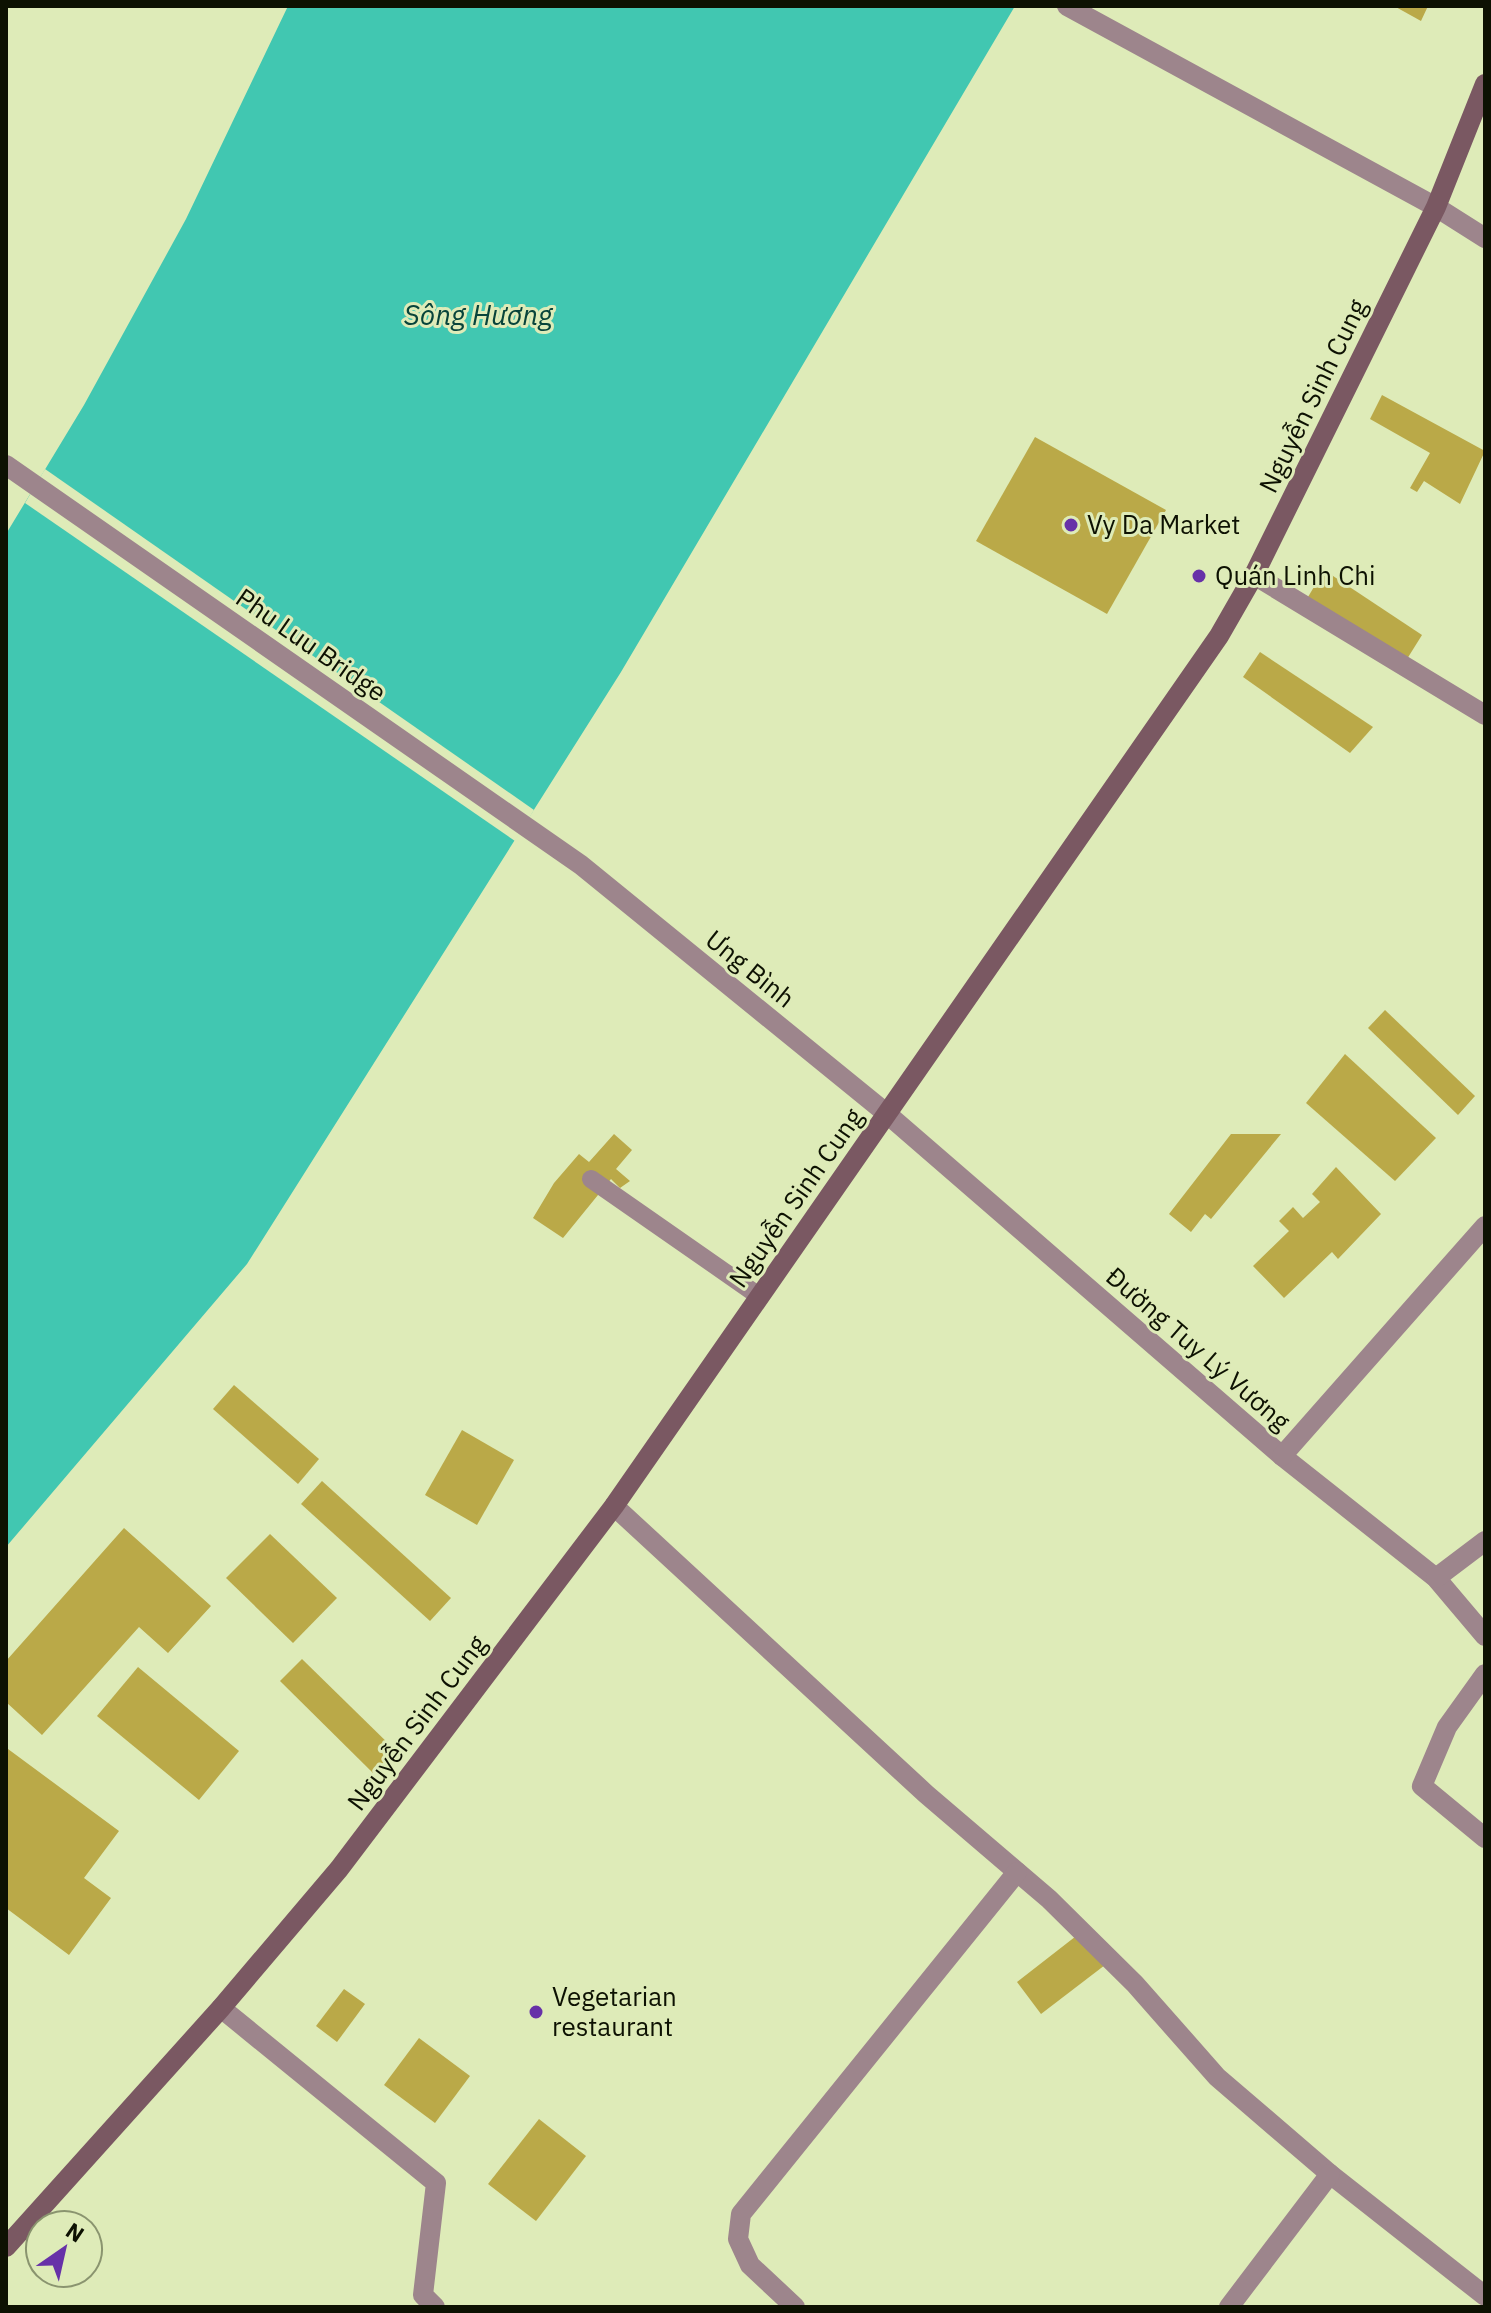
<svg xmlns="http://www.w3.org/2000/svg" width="1491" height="2313" font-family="'IBM Plex Sans',sans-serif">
<rect width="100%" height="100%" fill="#deebb8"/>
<!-- water -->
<polygon fill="#41c7b1" points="288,6 1015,6 621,672 247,1264 6,1547 6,534 84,405 186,219"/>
<!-- pier -->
<polygon fill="#deebb8" points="45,469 534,810 515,841 25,503"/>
<!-- building -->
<g fill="#baa948">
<polygon points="1394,6 1428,6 1421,21"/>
<polygon points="1382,395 1485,451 1460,504 1424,481 1417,492 1410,488 1430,453 1370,419"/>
<polygon points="1035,437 1166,510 1107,614 976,541"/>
<polygon points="1324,570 1422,635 1407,659 1308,597"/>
<polygon points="1260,652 1373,727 1350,753 1243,677"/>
<polygon points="1385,1010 1475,1096 1458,1115 1368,1028"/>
<polygon points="1345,1054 1436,1138 1395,1181 1306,1103"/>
<polygon points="614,1134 632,1150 616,1169 630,1181 620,1188 611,1179 563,1238 533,1218 554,1183 579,1154 589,1162"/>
<polygon points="1231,1134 1281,1134 1211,1219 1205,1214 1191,1232 1169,1214"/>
<polygon points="1336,1167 1381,1214 1338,1259 1332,1252 1284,1298 1253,1266 1289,1231 1279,1221 1293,1207 1303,1218 1320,1202 1312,1194"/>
<polygon points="234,1385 319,1459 298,1484 213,1409"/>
<polygon points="462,1430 514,1460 477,1525 425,1495"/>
<polygon points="322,1481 451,1598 430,1621 301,1504"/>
<polygon points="124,1528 211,1606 168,1653 139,1627 42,1735 6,1702 6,1661"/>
<polygon points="270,1534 337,1598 293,1643 226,1578"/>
<polygon points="302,1659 396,1751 373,1773 280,1681"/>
<polygon points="138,1667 239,1751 199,1800 97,1716"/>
<polygon points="8,1749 119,1831 84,1878 111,1898 69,1955 6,1908 6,1751"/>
<polygon points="1080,1933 1105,1965 1041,2014 1017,1982"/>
<polygon points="344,1989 365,2004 337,2042 316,2026"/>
<polygon points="419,2038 470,2076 435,2123 384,2085"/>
<polygon points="539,2119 586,2156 536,2221 488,2184"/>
</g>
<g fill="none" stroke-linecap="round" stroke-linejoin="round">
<!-- lane -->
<polyline stroke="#9d858c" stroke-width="18" points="591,1179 759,1296"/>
<!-- street -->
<g stroke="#9d858c" stroke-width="20">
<polyline points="1067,6 1436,207 1485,238"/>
<polyline points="6,465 581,865 886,1113 1282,1456 1436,1578 1485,1636"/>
<polyline points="1254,575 1485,715"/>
<polyline points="1282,1456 1485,1226"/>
<polyline points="614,1506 926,1794 1049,1899 1135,1984 1217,2077 1330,2174 1485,2296"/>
<polyline points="1436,1578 1485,1541"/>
<polyline points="1485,1674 1447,1727 1422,1786 1485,1838"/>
<polyline points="221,2008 436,2183 423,2295 435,2307"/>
<polyline points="795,2307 750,2265 738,2239 741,2214 1017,1872"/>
<polyline points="1229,2307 1330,2174"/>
</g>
<!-- secondary -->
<polyline stroke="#7a5862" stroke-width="20" points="6,2247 221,2008 339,1869 614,1506 1219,636 1254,575 1436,207 1485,84"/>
</g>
<!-- markers -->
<g fill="#6731a8" stroke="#deebb8" stroke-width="3">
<circle cx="1071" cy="525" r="8"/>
<circle cx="1199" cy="576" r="8"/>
<circle cx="536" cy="2012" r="8"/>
</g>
<g text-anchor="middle" stroke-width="6" stroke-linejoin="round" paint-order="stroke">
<!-- street labels -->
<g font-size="26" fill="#0d1102" stroke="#deebb8">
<text transform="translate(1313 396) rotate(-64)" y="9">Nguyễn Sinh Cung</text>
<text transform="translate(311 645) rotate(35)" y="9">Phu Luu Bridge</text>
<text transform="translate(750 969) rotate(39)" y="9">Ưng Bình</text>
<text transform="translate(796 1198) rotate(-55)" y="9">Nguyễn Sinh Cung</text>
<text transform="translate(1198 1349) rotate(41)" y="9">Đường Tuy Lý Vương</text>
<text transform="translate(417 1723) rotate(-53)" y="9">Nguyễn Sinh Cung</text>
</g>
<!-- poi labels -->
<g font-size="26" fill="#0d1102" stroke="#deebb8" text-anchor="start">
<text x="1087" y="534">Vy Da Market</text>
<text x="1215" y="585">Quán Linh Chi</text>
<text x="552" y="2006">Vegetarian<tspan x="552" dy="30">restaurant</tspan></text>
</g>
<!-- water labels -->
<g font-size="28" font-style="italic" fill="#07443b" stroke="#deebb8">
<text x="478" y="325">Sông Hương</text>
</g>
</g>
<!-- border -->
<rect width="1491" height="2313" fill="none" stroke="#0d1102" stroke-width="16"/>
<!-- north arrow -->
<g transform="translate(64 2249) rotate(34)"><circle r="38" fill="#deebb8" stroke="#8a946f" stroke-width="2"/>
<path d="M0-6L14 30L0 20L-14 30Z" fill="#6731a8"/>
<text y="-12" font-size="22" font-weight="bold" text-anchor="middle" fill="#0d1102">N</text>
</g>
</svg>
